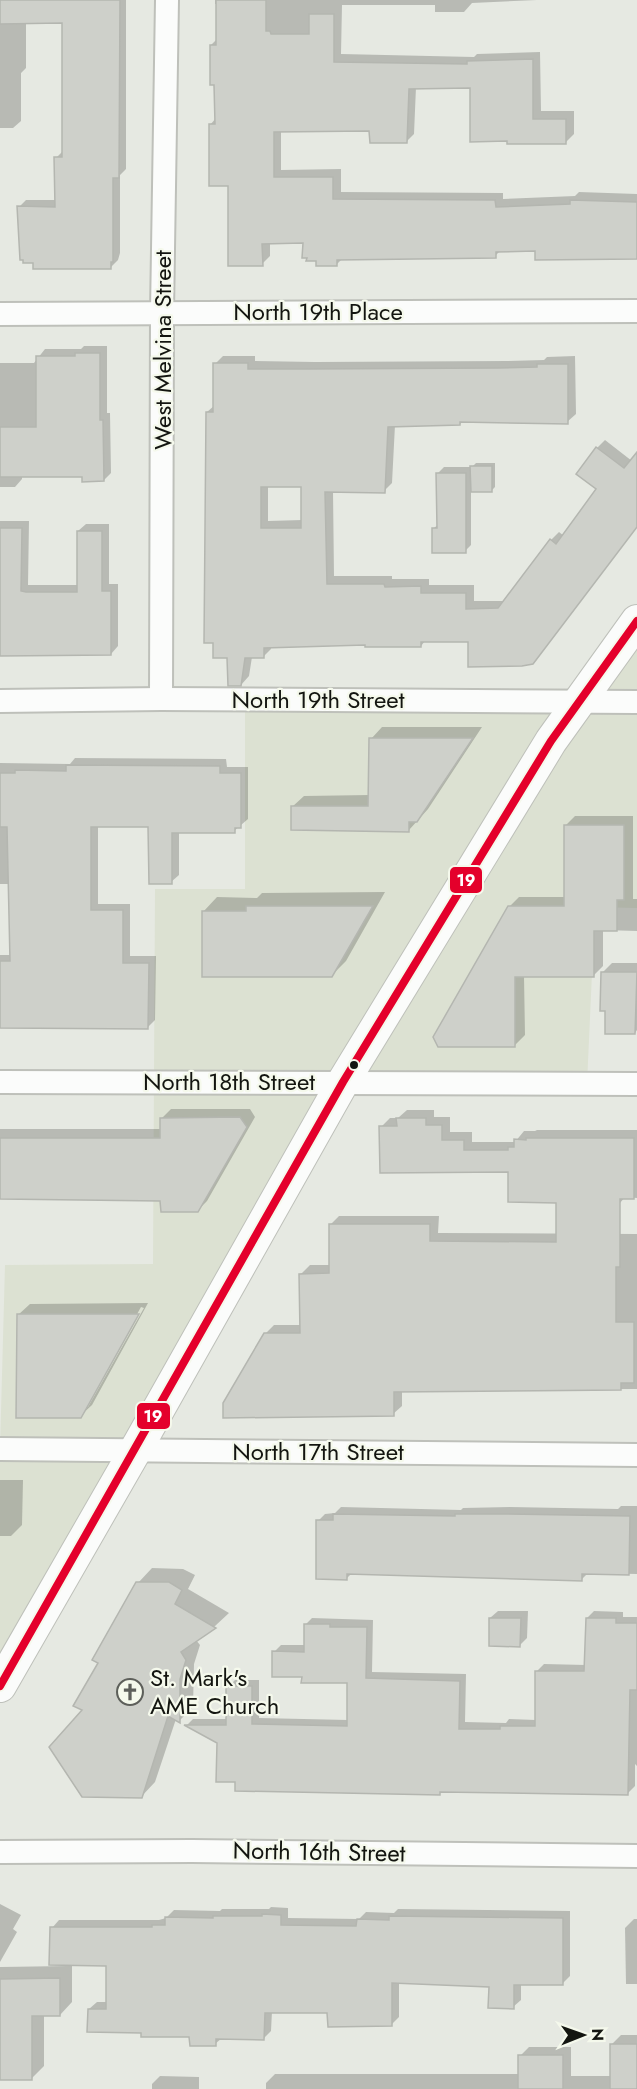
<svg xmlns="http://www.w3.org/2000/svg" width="637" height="2089" font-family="Jost,sans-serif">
<rect width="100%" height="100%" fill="#e6e9e2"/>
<!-- built -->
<polygon fill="#dce1d2" points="637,631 637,908 595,907 587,1084 343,1082 0,1686 0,1449 5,1265 153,1264 155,889 245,889 245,700 583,701"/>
<!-- shadow -->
<g fill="#0003" fill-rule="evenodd">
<polygon points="0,0 126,0 126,169 120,175 120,253 118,260 110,268 19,207 26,200 56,200 56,158 64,150 64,22 26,22 26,68 21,73 21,121 13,128 0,128"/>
<polygon points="215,0 537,0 472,3 464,12 435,12 435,5 342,5 341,54 474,57 477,54 540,52 541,111 574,111 574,134 566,142 472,87 416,87 414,134 406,142 371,129 281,130 281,170 341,169 341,192 503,193 503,199 575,196 579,192 637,194 637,257 537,250 501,250 495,256 342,259 336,265 317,260 304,241 270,242 270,256 262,264 229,184 210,125 216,118 211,45 217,39 218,4 215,4"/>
<polygon points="84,346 107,346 107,413 110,413 111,473 104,480 84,476 22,476 22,479 15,487 0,487 0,363 34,363 45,349 81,349"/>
<path d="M223 356H255V361L315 362 507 361 544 360 547 357 575 356 576 414 567 422 463 421 460 424 395 425 392 483 384 491H333L334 576H392V579H429V585H474V601H505L551 540 559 532 564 536 598 489 597 448 605 440 632 461 637 454V526L469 641H425L421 646 367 644 271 646V649L263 657H252L249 676 241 685 207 412 215 405V364ZM268 485H302V520L268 521Z"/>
<polygon points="476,463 495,463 495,487 492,490 471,491 471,545 465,551 434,528 439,524 438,473 444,467 472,467"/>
<polygon points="0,521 29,521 28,585 78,585 78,531 86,524 109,524 109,584 118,584 118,646 111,654 0,654"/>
<polygon points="382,727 482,727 428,809 409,830 292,807 304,796 370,795 371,739"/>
<polygon points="75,758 226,759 227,767 248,767 248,819 234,831 179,831 179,875 171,882 149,825 98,825 98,904 130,904 130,956 156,956 155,1020 147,1028 0,1027 0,955 11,955 11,884 0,884 0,763 70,764"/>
<polygon points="575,816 633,816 633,899 637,899 637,931 603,930 603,966 593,976 524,976 525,1035 515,1045 509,907 519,897 565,897 565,826"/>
<polygon points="385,892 346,961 331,976 203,912 217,897 257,898 262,893"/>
<polygon points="612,963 637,963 637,1030 635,1033 602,973"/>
<polygon points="171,1109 250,1109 255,1117 207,1201 197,1211 162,1199 0,1197 0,1129 162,1129 162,1118"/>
<polygon points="407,1110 434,1110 434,1117 450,1117 450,1132 472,1132 472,1142 515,1142 524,1131 535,1131 537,1130 637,1130 637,1198 625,1197 620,1203 509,1171 381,1127 390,1118 398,1118"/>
<polygon points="339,1216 439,1216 438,1233 637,1234 637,1389 402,1390 402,1406 393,1414 265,1334 274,1325 301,1325 301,1274 310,1265 330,1265 330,1225"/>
<path d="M148 1303 92 1405 80 1416 18 1315 30 1304ZM141 1307 144 1308 88 1407H85Z"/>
<polygon points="0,1480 23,1480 22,1525 11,1536 0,1536"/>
<polygon points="621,1506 637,1506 637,1574 588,1573 582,1579 352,1573 347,1578 318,1521 325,1514 335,1513 341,1507 461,1510 463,1508 510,1507 618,1509"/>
<polygon points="152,1568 183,1569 195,1575 188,1589 229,1613 215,1626 196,1640 200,1645 194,1664 193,1707 179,1721 176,1719 155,1782 141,1797 85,1710 100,1662 138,1583"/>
<polygon points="498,1611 528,1611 527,1638 520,1645 490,1618"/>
<polygon points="594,1611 623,1612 623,1617 637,1617 637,1766 635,1764 635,1786 628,1793 442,1790 439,1794 236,1780 218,1742 187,1725 193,1719 228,1719 228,1687 235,1680 259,1680 259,1718 348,1720 349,1682 303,1676 274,1652 281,1645 305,1645 305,1625 312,1618 373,1620 372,1672 466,1674 465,1722 506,1723 509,1719 536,1720 537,1671 544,1664 586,1665 587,1618"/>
<polygon points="0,1904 21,1915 13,1929 17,1932 0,1962"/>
<polygon points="271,1907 288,1908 288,1918 359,1919 366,1912 394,1913 398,1909 570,1911 570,1976 562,1984 521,1983 521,2000 513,2007 490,1986 399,1982 399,2017 391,2025 329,2012 272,2011 271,2031 264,2038 222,2038 215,2044 191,2036 142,2032 89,2009 97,2002 107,2002 108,1965 72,1964 72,2002 60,2015 44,2015 44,2066 32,2078 0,2078 0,1967 67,1966 52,1928 59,1920 159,1920 166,1918 174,1910 220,1911 222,1909 269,1909"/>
<polygon points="634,1919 637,1919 637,1984 626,1984 625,1928"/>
<polygon points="621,2035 637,2035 637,2089 266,2089 266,2083 275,2074 520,2074 520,2056 529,2047 571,2047 571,2076 612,2076 612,2044"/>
<polygon points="160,2076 199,2077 199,2089 152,2089 152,2084"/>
</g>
<!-- building -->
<g fill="#ced0ca" stroke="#b4b6b0" stroke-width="1.5" fill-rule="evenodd">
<polygon points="0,0 120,0 119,178 113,178 113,262 111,262 111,269 33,269 33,263 23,263 23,260 20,260 17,206 55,207 54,157 62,157 62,23 0,24"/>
<polygon points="216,0 266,0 266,31 270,31 271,34 309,34 309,14 334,14 334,62 467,64 467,61 533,59 533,119 566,119 566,144 507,144 507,141 470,142 470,88 409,89 407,143 370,143 369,131 274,132 274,177 333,177 333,199 495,200 496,207 570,204 570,200 637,202 637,259 535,260 535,251 496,252 496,258 337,260 337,266 316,266 316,261 306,261 307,258 302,258 303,243 262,244 263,266 228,266 228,186 209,186 209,124 215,124 214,85 210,85 210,45 216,45"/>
<polygon points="75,353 100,353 100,420 103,420 104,481 82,482 82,477 0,477 0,427 36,427 36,356 75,356"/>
<path d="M213 363H248V369H306L498 368 537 367V364H568V424L460 422V425L388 427 385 493 325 492 327 584H384L385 587 421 586V593H466V609L498 608 550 539 556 544 596 489 576 474 596 447 624 468 637 452V527L533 664 522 666 468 667V642H421V647H365V645L264 648V658H245L241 686H228L227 658H213V643H204L206 412H213ZM261 487H301V528H261Z"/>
<polygon points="470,466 492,466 492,492 471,492"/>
<polygon points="436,473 466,473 466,553 432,553 432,528 437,528"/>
<polygon points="0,528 22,528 21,591 26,592 77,592 77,531 102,531 102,591 111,591 111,655 0,656"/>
<polygon points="369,738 473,738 417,822 409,822 409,832 291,830 291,806 368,806"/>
<polygon points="66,765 220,766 220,773 241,773 241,828 235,828 235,833 172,833 172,884 149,884 148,827 91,827 91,910 123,910 123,963 149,963 148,1029 0,1028 0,961 10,961 7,827 0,827 0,773 15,773 15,770 66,771"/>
<polygon points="564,825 624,825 624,900 617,900 617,931 594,931 594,977 515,977 515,1047 438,1047 433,1037 508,906 564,906"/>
<polygon points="246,906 373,906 332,977 202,977 202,911 246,911"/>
<polygon points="601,972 637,972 635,1034 605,1034 605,1011 600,1011"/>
<polygon points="240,1117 247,1127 198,1212 161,1212 160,1201 0,1199 0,1138 160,1138 160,1118"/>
<polygon points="396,1118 426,1118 426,1125 442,1125 442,1140 464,1140 464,1150 508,1150 508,1147 514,1147 514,1139 526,1140 526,1138 634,1138 634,1199 620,1199 620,1267 616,1267 616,1322 634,1322 634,1383 621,1383 621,1390 394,1392 394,1416 223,1418 223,1403 264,1333 300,1333 299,1274 329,1273 329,1224 430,1224 430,1241 556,1242 556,1203 508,1202 508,1172 380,1173 379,1126 397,1126"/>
<polygon points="17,1314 139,1314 81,1418 16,1418"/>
<polygon points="333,1514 455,1516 455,1514 503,1514 630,1516 629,1575 582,1574 582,1581 347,1574 347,1580 316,1579 316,1520 333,1520"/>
<polygon points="136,1582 169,1582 182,1590 175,1604 216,1628 181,1652 186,1660 180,1679 180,1723 168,1716 142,1798 82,1797 49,1747 82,1710 73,1706 98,1663 92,1660"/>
<polygon points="489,1618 521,1618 520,1647 489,1646"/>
<polygon points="586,1618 616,1618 616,1623 637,1623 637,1690 630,1690 628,1795 440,1792 440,1795 235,1791 235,1782 216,1782 217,1743 184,1725 226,1725 226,1686 252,1686 252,1724 347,1726 347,1683 301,1683 302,1677 272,1677 272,1651 304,1652 304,1624 330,1624 330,1627 367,1627 366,1678 460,1681 459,1729 500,1729 500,1726 535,1726 535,1671 584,1671"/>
<polygon points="262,1914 281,1915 281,1925 356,1926 357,1919 389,1920 389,1916 563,1918 563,1985 514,1985 514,2009 488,2008 489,1987 392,1983 392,2026 328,2027 327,2013 265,2013 264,2040 216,2039 216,2046 190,2046 189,2037 141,2037 141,2033 87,2032 88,2009 106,2009 106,1966 49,1965 50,1927 152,1927 152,1925 165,1925 165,1917 213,1918 213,1916 262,1916"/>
<polygon points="60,1978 60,2016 32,2016 32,2080 0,2080 0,1979"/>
<rect x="610" y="2044" width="27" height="45"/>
<rect x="518" y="2055" width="45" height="34"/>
</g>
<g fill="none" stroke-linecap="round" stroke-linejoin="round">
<defs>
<g id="street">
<polyline points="0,314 637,311"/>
<polyline points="161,699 162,312 167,0"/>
<polyline points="0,701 161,699 637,702"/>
<polyline points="0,1082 637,1084"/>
<polyline points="0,1449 637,1455"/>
<polyline points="0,1852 192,1851 637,1856"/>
</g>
<polyline id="secondary" points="0,1686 135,1451 343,1082 551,741 637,621"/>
</defs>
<!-- street casing -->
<use href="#street" stroke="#bec0ba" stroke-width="26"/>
<!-- secondary casing -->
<use href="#secondary" stroke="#bec0ba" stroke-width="34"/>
<!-- street -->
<use href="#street" stroke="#fbfcfb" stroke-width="22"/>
<!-- secondary -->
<use href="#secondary" stroke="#fbfcfb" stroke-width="32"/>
<defs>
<polyline id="bus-1" points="0,1686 343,1082 551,741 637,621"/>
</defs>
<!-- bus-1 casing -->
<use href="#bus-1" stroke="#f5f9ec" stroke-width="12"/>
<!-- bus-1 -->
<use href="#bus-1" stroke="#e4002b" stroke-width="8"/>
</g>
<!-- icons -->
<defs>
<symbol id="church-ring" viewBox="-11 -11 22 22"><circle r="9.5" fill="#f5f9ec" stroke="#5d5f5a" stroke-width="1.5"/><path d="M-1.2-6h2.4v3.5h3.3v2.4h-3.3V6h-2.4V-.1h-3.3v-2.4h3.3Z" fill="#5d5f5a"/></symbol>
</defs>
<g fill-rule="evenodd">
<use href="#church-ring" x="115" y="1677" width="30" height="30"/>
</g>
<!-- markers -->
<circle fill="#131510" stroke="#f5f9ec" stroke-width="2" cx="354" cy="1065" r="5"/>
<g text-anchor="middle" stroke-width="4.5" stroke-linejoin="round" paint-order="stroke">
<!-- street labels -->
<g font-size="24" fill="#131510" stroke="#f5f9ec">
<text x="318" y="320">North 19th Place</text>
<text transform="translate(163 350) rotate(-90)" y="8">West Melvina Street</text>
<text x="318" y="708">North 19th Street</text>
<text x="229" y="1090">North 18th Street</text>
<text x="318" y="1460">North 17th Street</text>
<text transform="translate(319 1852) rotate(1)" y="8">North 16th Street</text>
</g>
<!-- poi labels -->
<g font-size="24" fill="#131510" stroke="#f5f9ec" text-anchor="start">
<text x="150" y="1686">St. Mark's<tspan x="150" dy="28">AME Church</tspan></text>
</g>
</g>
<g stroke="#f5f9ec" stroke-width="2">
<rect x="449" y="866" width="34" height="28" rx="6" fill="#e4002b"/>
<rect x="136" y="1402" width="35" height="28" rx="6" fill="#e4002b"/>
</g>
<g font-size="16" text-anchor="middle" font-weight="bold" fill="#fff">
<text x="466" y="886">19</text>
<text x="153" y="1422">19</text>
</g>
<!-- north arrow -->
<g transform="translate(583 2035) rotate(89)" stroke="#f5f9ec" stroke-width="4.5" paint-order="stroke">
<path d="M0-4.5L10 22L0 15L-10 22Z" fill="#131510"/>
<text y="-9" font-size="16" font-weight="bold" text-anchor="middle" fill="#131510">N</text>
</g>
</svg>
